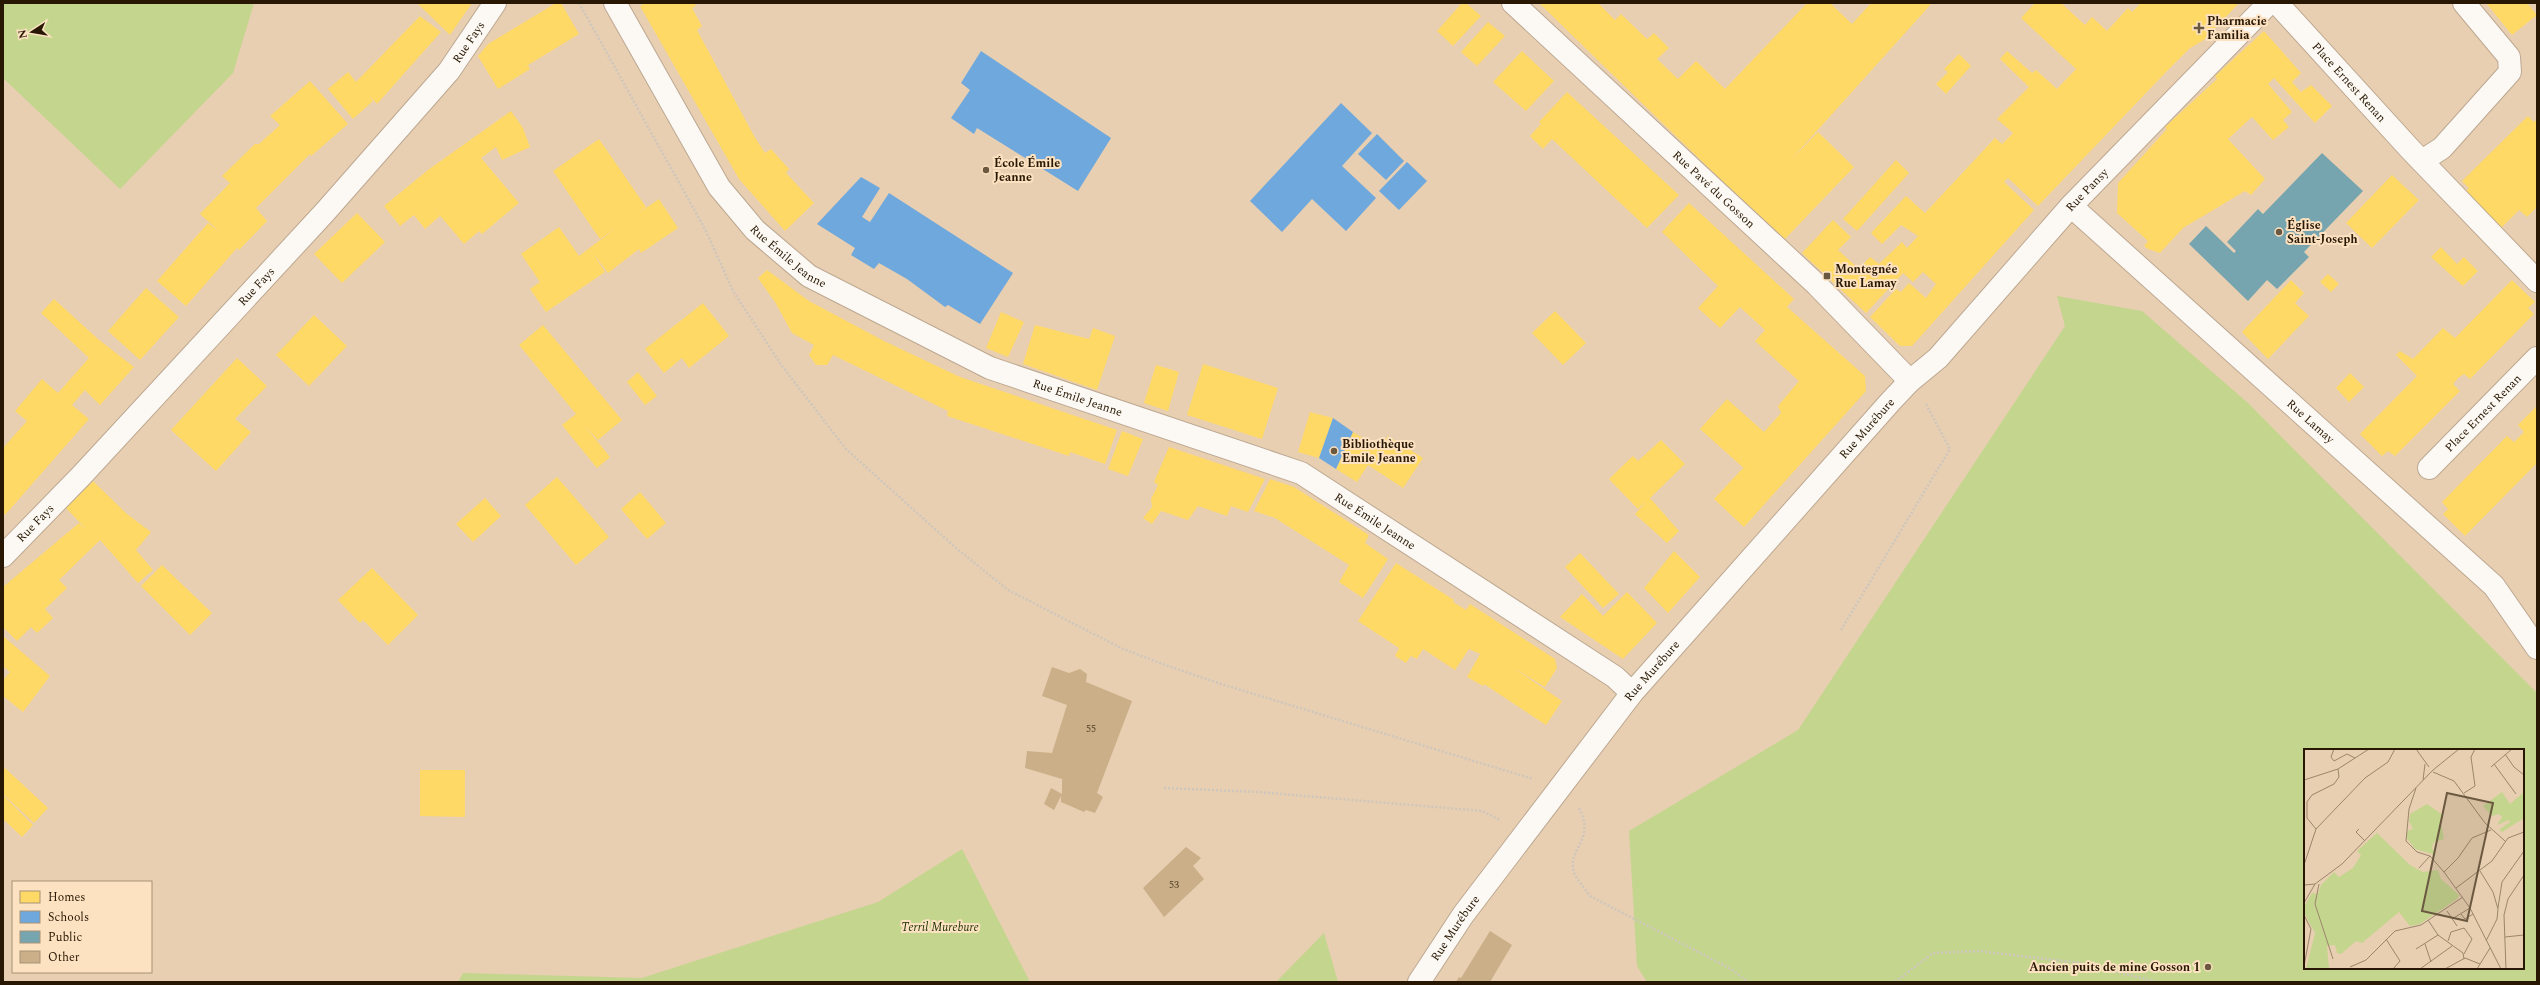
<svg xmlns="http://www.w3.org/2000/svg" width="2540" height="985" font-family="Spectral,serif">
<rect width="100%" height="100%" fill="#e8cfb1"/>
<!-- green -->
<g fill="#c4d58e" fill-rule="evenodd">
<polygon points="3,3 254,3 233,73 120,189 3,78"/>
<path d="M2057 296 2142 311 2248 403 2537 693V982H1647L1637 966 1629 831 1798 730 2065 326ZM2305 750H2523V968H2305Z"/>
<polygon points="962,849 1030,982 458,982 463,973 642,978 878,902"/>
<polygon points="1324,933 1338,982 1276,982"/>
</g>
<!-- homes -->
<g fill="#ffd966">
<polygon points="417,3 472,3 450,35"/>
<polygon points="556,3 561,3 579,34 528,65 530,69 498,89 478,56 488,44"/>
<polygon points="646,3 694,3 696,6 692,8 702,26 697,30 754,136 765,153 771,149 789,169 786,173 814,203 785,231 739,179 640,6"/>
<polygon points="1462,3 1466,3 1481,16 1453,46 1437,31"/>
<polygon points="1539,3 1598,3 1615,20 1621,14 1647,39 1654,33 1669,48 1657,59 1678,79 1696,61 1725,89 1807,3 1830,3 1852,24 1871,3 1932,3 1788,163 1818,132 1854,167 1785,239 1716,175"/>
<polygon points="2035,3 2061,3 2085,25 2092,17 2107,31 2128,8 2132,12 2141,3 2239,3 2204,40 2190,48 2167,71 2038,206 2008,178 2004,182 2034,210 1912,346 1900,346 1870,317 1896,289 1901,292 1909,283 1926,298 1936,284 1923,272 1913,282 1903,273 1866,313 1802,253 1833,220 1851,237 1838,250 1859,269 1870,257 1879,264 1902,242 1907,248 1918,236 1901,225 1882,244 1871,233 1906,196 1925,213 1995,138 2002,144 2013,133 1997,119 2029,87 2000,59 2007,51 2032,73 2036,70 2057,89 2076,69 2021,18"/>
<polygon points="2486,3 2527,3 2537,15 2512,35"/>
<polygon points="420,16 441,32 377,104 370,96 373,101 353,119 328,89 348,72 356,82"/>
<polygon points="1488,22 1505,36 1477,66 1461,52"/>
<polygon points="2264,31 2301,73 2292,82 2301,92 2311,85 2332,106 2315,123 2274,78 2268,84 2292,112 2283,120 2289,127 2273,140 2252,117 2228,139 2265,179 2251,195 2245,191 2183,228 2160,253 2148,249 2144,246 2148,241 2117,213 2118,183 2167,129 2165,127 2217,79 2215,76"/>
<polygon points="1522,51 1554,81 1526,111 1493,82"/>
<polygon points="1959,54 1971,66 1946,94 1936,84 1948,72 1944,69"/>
<polygon points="310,81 348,124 311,156 310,154 256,208 267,221 239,250 237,248 186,306 157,281 208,223 220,232 200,214 230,183 222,176 255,144 259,144 280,125 270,116"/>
<polygon points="1567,92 1679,195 1647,228 1552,139 1543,149 1530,136 1541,124 1539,122"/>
<polygon points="511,111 523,128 530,147 502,160 496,147 481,158 519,203 482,234 479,231 464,244 431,205 440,216 425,229 414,215 400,226 384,206 428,170"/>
<polygon points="2528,116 2534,122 2537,119 2537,207 2527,217 2519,210 2500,229 2463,194 2469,188 2462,181"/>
<polygon points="599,139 646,207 637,214 659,199 678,228 641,253 639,249 608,273 593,253 605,272 546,312 530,289 540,282 521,254 559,227 579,256 616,228 600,239 553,171"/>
<polygon points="1896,160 1909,173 1857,231 1843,219"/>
<polygon points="2392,175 2419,200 2372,248 2346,223"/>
<polygon points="1689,203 1794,299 1787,307 1865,376 1866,391 1744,527 1714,499 1743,468 1747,471 1700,429 1727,399 1764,432 1781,413 1778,406 1799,381 1755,341 1765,330 1740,307 1720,328 1698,308 1718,286 1662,232"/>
<polygon points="357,213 385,242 342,283 314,254"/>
<polygon points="2441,247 2457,264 2464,257 2478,271 2463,286 2431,257"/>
<polygon points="767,270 809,301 884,341 960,377 1117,430 1105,464 1070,452 1069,456 947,416 948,411 833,355 827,365 816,365 809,355 814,345 792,333 775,302 758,278"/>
<polygon points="2328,274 2339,284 2331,292 2320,282"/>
<polygon points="2291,280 2304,293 2295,303 2309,316 2268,359 2242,332"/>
<polygon points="2512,280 2535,302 2528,308 2534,314 2470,379 2464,374 2458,378 2453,384 2460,391 2395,456 2388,451 2382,456 2360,434 2417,376 2396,355 2400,351 2413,359 2443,328 2455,338"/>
<polygon points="146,288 179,317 140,360 108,331"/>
<polygon points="54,299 98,339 134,367 100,405 85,390 72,405 89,419 5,515 3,513 3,448 27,421 15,411 42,379 58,393 89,358 41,313"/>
<polygon points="703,303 729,336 689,368 682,358 664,373 645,349"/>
<polygon points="1555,311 1586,343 1563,365 1532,333"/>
<polygon points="1001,312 1024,322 1008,357 986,348"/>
<polygon points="314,315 347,346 309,386 276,355"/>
<polygon points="543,325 622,420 598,440 585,426 610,457 597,468 562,425 576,414 519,345"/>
<polygon points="1035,325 1089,339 1093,328 1115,336 1097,390 1023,364"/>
<polygon points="237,358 267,386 235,419 251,432 216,471 171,430"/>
<polygon points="1203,364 1278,388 1262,439 1187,415"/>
<polygon points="1156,365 1179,372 1168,411 1144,403"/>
<polygon points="638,372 657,396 645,405 627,382"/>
<polygon points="2350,373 2364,387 2349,402 2336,388"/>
<polygon points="2537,406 2537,463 2465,536 2443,514 2448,509 2442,502 2507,436 2514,442 2524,432 2518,425"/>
<polygon points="1310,412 1333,418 1319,458 1298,452"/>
<polygon points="1122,431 1143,439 1128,476 1108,469"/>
<polygon points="1353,432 1379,448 1388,436 1423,458 1403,488 1368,465 1357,482 1336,469"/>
<polygon points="1661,440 1685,464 1650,498 1679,531 1667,543 1635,514 1647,501 1638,509 1609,479 1633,456 1638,461"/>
<polygon points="1169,447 1265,479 1248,512 1231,506 1227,516 1198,506 1188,520 1161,511 1152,524 1143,518 1152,507 1151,499 1158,485 1154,482"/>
<polygon points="557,477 609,537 576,565 525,505"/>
<polygon points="1270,479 1294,487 1369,535 1365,543 1388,559 1363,598 1339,582 1349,565 1275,518 1254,511"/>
<polygon points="93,481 127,514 151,532 136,550 153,570 138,583 100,540 59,580 67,588 45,609 53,618 37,633 31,627 17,641 3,627 3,587 79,523 86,529 65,507"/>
<polygon points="640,492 666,523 647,539 621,509"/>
<polygon points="485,498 501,516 473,542 456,524"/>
<polygon points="1674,551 1700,577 1668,613 1644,588"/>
<polygon points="1580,553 1619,594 1603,608 1565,567"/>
<polygon points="1396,563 1454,600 1453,602 1466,610 1470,604 1555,659 1557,668 1545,687 1514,668 1562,701 1546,725 1484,684 1483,686 1467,677 1480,654 1469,649 1455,670 1423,649 1417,659 1411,656 1406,663 1395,656 1399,648 1358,621"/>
<polygon points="162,565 212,613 190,635 141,586"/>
<polygon points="372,568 418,615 388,645 363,620 360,623 338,600"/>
<polygon points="1627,592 1657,623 1623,659 1560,617 1582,594 1603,616"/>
<polygon points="3,636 50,676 23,712 3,696 3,680 10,672 3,666"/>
<polygon points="5,768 48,808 34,823 3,794 3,771"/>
<polygon points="420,770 465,770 465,817 420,816"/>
<polygon points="3,795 33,825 22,837 3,819"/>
</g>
<!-- schools -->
<g fill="#6fa8dc">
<polygon points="981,51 1111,138 1078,191 977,128 974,134 951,118 970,90 961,83"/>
<polygon points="1341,103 1372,133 1342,166 1376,198 1346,231 1312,199 1282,232 1250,201"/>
<polygon points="1377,134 1404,161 1386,180 1358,154"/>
<polygon points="1407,162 1427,181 1399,210 1379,191"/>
<polygon points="861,177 880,188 862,217 870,222 889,193 1013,273 980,324 948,305 945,307 907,279 879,263 874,269 851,255 855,248 817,224"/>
<polygon points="1333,418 1353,432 1336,469 1319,458"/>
</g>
<!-- public -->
<polygon fill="#76a5af" points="2322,153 2363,191 2304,252 2309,257 2277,289 2267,280 2248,301 2189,244 2206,226 2234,253 2236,251 2227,242 2258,209 2263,214"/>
<!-- building -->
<g fill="#cbaf89">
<polygon points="1052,667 1069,673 1080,669 1087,674 1086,682 1132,701 1097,793 1103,797 1095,813 1086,810 1084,812 1061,802 1061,796 1054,810 1044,804 1051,788 1062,794 1062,779 1025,768 1027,751 1052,753 1067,705 1042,696"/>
<polygon points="1186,847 1201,858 1193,866 1204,879 1164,917 1143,888"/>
<polygon points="1490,931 1512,945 1490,982 1456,982 1459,977 1461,978"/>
</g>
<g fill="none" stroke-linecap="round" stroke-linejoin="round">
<defs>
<g id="street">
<path id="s1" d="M615 3 719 187 755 230 809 276 990 368 1301 473 1615 677 1632 693"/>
<path id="s2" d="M1513 3 1817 285 1910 381"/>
<path id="s3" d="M2277 3 2410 149 2537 281"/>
<polyline points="2422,161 2442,148 2510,72 2509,57 2464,3"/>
<path id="s4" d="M2071 206 2494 586 2537 648"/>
<path id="s5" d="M2429 468 2537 358"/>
<path id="s6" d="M3 556 82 475 325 212 449 71 495 3"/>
<path id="s7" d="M1419 982 1463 915 1632 693 1891 401 1910 381 1938 358 2071 206 2269 3"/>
</g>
</defs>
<!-- street casing -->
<use href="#street" stroke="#bca892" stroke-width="24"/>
<!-- path -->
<g stroke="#cec6bd" stroke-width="2.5" stroke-dasharray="2 2" stroke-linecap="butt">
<polyline points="579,3 706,231 733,291 782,366 846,449 956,548 1008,590 1121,648 1165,665 1218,683 1533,779"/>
<polyline points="1841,630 1950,449 1926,404"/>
<polyline points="1164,788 1258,792 1482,811 1500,820"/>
<path d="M1579 808C1597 841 1564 850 1575 875 1579 882 1585 889 1590 896L1731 969 1748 982"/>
<polyline points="1895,982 1933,953 1978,951 2081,963 2157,982"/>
</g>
<!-- street -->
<use href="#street" stroke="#fcf8f3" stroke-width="22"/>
</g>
<!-- markers -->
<g fill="#6b5840" stroke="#fde2c2" stroke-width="1.5">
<path d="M2197 22h4v4h4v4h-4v4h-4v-4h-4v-4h4z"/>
<circle cx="986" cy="170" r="4"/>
<circle cx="2279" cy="232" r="4"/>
<rect x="1823" y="272" width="8" height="8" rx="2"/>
<circle cx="1334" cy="451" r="4"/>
<circle cx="2208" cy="967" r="4"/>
</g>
<g text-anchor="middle" stroke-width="4" stroke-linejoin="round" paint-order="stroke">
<!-- number labels -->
<g font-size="10" fill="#513e24">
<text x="1091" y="732">55</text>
<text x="1174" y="888">53</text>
</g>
<!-- poi labels -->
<g font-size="12" font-weight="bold" fill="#281803" stroke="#fde2c2" text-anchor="start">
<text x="2207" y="25">Pharmacie<tspan x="2207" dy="14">Familia</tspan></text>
<text x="994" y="167">École Émile<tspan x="994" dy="14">Jeanne</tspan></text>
<text x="2287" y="229">Église<tspan x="2287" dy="14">Saint-Joseph</tspan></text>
<text x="1835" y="273">Montegnée<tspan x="1835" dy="14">Rue Lamay</tspan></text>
<text x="1342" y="448">Bibliothèque<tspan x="1342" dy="14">Emile Jeanne</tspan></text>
<text x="2200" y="971" text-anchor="end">Ancien puits de mine Gosson 1</text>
</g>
<!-- street labels -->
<g font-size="12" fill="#281803" stroke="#fde2c2">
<text dy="4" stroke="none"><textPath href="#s6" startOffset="694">Rue Fays</textPath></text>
<text dy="4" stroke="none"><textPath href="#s3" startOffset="107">Place Ernest Renan</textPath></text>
<text dy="4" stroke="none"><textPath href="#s2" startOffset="274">Rue Pavé du Gosson</textPath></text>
<text dy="4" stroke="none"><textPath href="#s7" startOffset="1038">Rue Pansy</textPath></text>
<text dy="4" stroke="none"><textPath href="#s1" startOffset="310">Rue Émile Jeanne</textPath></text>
<text dy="4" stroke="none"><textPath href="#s6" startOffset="370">Rue Fays</textPath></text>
<text dy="4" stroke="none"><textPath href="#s1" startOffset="634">Rue Émile Jeanne</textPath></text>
<text dy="4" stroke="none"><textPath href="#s5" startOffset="77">Place Ernest Renan</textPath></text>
<text dy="4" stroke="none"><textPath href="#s4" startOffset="322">Rue Lamay</textPath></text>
<text dy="4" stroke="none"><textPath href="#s7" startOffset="713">Rue Murébure</textPath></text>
<text dy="4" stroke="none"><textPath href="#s1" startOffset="958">Rue Émile Jeanne</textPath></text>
<text dy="4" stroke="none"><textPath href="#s6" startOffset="46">Rue Fays</textPath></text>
<text dy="4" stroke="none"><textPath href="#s7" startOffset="389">Rue Murébure</textPath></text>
<text dy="4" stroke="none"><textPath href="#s7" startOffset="65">Rue Murébure</textPath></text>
</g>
<!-- park labels -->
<g font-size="12" font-style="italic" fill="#203403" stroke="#fde2c2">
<text x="940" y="931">Terril Murebure</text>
</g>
</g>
<!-- overview -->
<g transform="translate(2304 749)">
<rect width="220" height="220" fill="#e8cfb1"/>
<path d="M198 43 206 55 220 43V69L198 83 195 81 206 73 205 71 193 76 198 68 195 65 188 67 179 57ZM123 55 139 66 137 74 140 90 130 93 128 99 132 106 111 100 102 88 103 82 109 80 105 72 106 65ZM73 84 106 116 119 123 134 121 137 130 155 146 153 150 116 175 106 177 95 163 58 194 52 192 37 205 33 204 31 196 23 197 25 220H2L11 184 0 164V158L8 144 14 145 17 136 30 123 35 128 49 119 57 106 53 102Z" fill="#c4d58e"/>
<path fill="none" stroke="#9b866b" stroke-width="1" d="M30 0 27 8 30 12 43 5 51 9M112 0 125 18M201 5 210 18 220 26M190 15 212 45M187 18 208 0M129 21 155 0M129 23 150 32 181 74 201 92M0 31 34 20 65 0M119 31 121 15M112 39 105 60 102 92 113 103 126 107 140 123 166 159 197 220M160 44 171 37 167 8 171 0M12 80 3 69V53L8 46 30 35 35 28 34 20M55 80 52 83 61 92M0 116 12 80 61 29 84 13 91 0M115 119 126 107M176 122 189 143 194 160 193 170 182 192M140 123 154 109 168 89 187 81M15 135 11 155 29 210M0 136 11 135 38 115 129 21M152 139 188 112 204 89 220 83M0 154 11 135M194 159 198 133 220 102M143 162 153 177M157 165 161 170 169 165M0 166 7 180 0 217M148 170 166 159M124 171 134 186 159 204 160 210M201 188 220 186M82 190 96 212 89 220M144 192 147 183 160 179 168 190 160 205M121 195 127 213M112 200 134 186M46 218 62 211 91 182 117 176 159 148M116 220 148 197M141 220 161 209 176 215M173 220 186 199M202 220 200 166 204 150 220 126"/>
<path fill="#6b5840" fill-opacity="0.15" stroke="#6b5840" stroke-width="2" d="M143 44 189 54 163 172 118 162Z"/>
<rect width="220" height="220" fill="none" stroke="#281803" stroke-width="2"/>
</g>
<!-- border -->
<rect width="2540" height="985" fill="none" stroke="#281803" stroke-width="8"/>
<!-- legend -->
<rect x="12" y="881" width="140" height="92" fill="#fde2c2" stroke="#a89176"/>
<rect x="20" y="891" width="20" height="12" fill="#ffd966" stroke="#a89176"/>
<text x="48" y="901" font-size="12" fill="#281803">Homes</text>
<rect x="20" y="911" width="20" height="12" fill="#6fa8dc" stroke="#a89176"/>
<text x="48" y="921" font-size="12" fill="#281803">Schools</text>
<rect x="20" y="931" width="20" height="12" fill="#76a5af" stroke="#a89176"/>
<text x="48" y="941" font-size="12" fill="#281803">Public</text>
<rect x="20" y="951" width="20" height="12" fill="#cbaf89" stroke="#a89176"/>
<text x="48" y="961" font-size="12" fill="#281803">Other</text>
<!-- north arrow -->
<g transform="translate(32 32) rotate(258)" stroke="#fde2c2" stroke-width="3" paint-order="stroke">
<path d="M0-3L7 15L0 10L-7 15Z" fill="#281803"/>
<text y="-6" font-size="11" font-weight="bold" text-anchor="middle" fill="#281803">N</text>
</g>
</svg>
